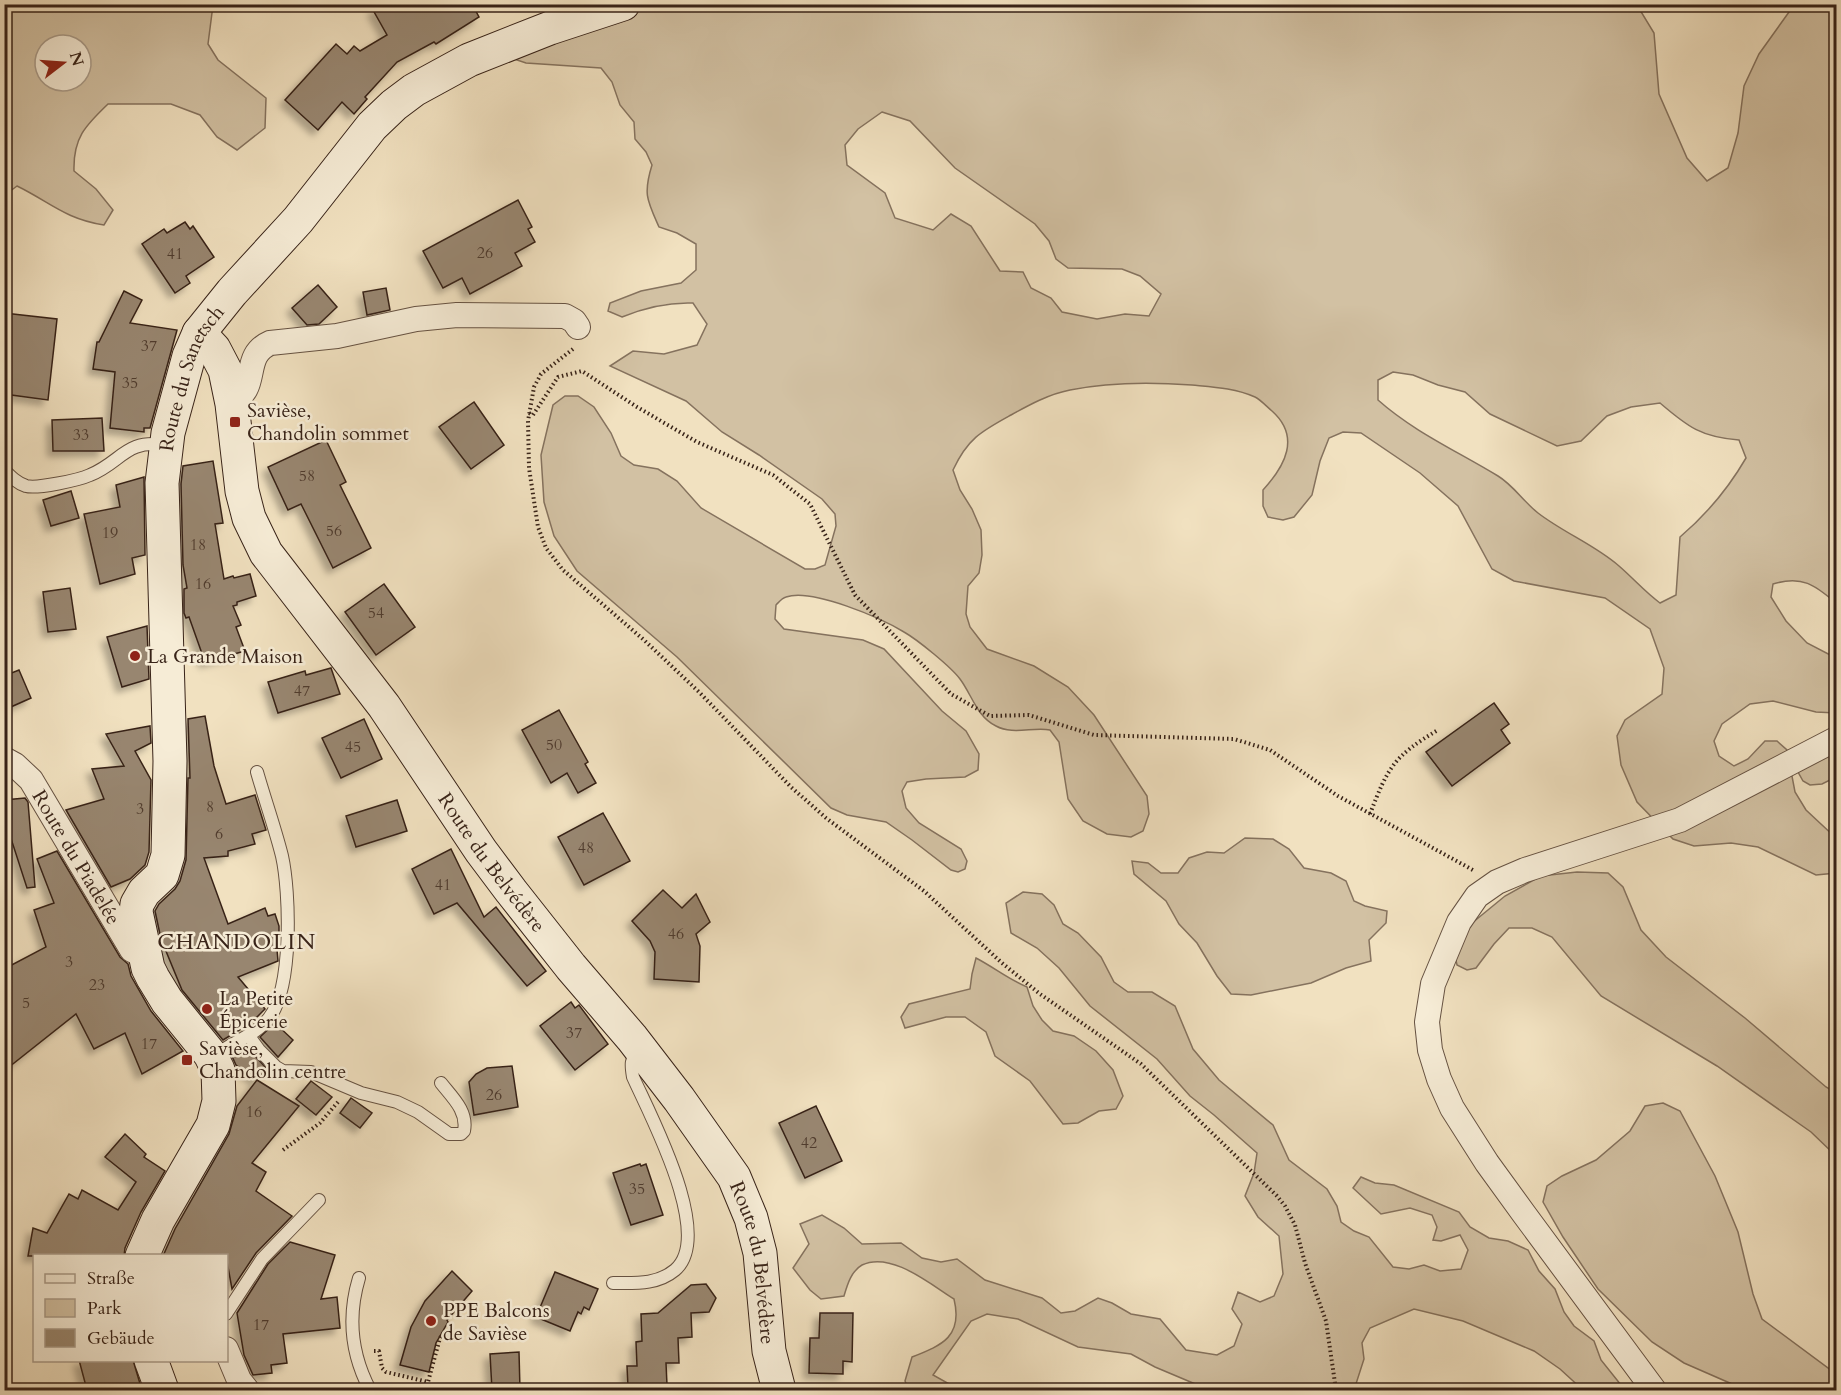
<svg xmlns="http://www.w3.org/2000/svg" width="1841" height="1395" font-family="Cardo,serif">
<defs>
<filter id="shadow"><feDropShadow dx="-5.5" dy="5.5" stdDeviation="3" flood-color="#0004"/></filter>
</defs>
<rect width="100%" height="100%" fill="#f1e1c0"/>
<filter id="stains"><feTurbulence type="fractalNoise" baseFrequency=".00333" numOctaves="4"/><feColorMatrix values="0 0 0 0 .2 0 0 0 0 .09 0 0 0 0 .02 0 0 0 .5 -.17"/></filter>
<radialGradient id="worn" r=".72"><stop offset=".6" stop-color="#630" stop-opacity="0"/><stop offset="1" stop-color="#630" stop-opacity=".3"/></radialGradient>
<!-- green -->
<g fill="#d2c1a3" stroke="#85725e" stroke-width="1.5" fill-rule="evenodd">
<path d="M5 4 213 5 208 44 218 60 266 98 265 128 237 150 217 137 200 115 171 104H108C85 126 73 138 74 171L96 189 113 210 104 225C65 219 50 202 17 186L5 195ZM45 45H81V81H45Z"/>
<path d="M573 5H1637L1654 33 1659 94 1687 158 1707 181 1728 168 1738 133 1744 86 1759 54 1794 5H1836V603C1815 585 1802 575 1773 584L1771 597 1786 621 1807 643 1836 658V713L1816 712 1773 701 1750 704 1722 724 1714 741 1719 756 1734 766 1748 759 1765 741H1777L1787 750 1795 792 1806 810 1836 838V873L1816 875 1758 847 1731 843 1694 846 1673 839 1637 802 1621 765 1617 736 1625 720 1662 694 1664 668 1650 629 1605 598 1514 581 1492 569 1458 506 1420 473 1361 433 1343 432 1329 438 1320 461 1312 495 1294 517 1283 520 1268 517 1263 506V490C1285 466 1301 437 1272 411 1267 407 1261 400 1255 397 1235 388 1213 387 1192 385 1152 382 1109 382 1070 390 1049 394 1029 405 1011 415 982 431 968 438 953 470L960 490 972 509 981 530 982 555 979 573 968 586 966 614 970 627 987 649 1034 666 1068 687 1094 715 1147 796 1149 814 1143 831 1131 837 1107 834 1083 821 1068 799 1059 742 1050 730C1033 727 1012 735 996 726 977 717 972 695 960 679 951 667 918 640 904 632 881 618 812 588 786 597 782 598 779 602 776 605L775 619 784 629 863 640 884 649 942 711 966 731 979 754 978 770 965 777 926 779 907 782 902 791 906 808 919 823 961 849 967 861 965 869 958 872 951 870 912 840 886 822 847 815 831 808 677 657 577 571 554 536 544 502 541 455 553 405 565 396H578L594 407 611 433 621 456 634 465 658 469 677 481 701 508 805 569H815L825 565 836 526 835 514 822 499 759 455 722 432 686 401 610 366 633 351 664 354 697 345 707 324 693 303C667 302 646 307 622 317L608 311 610 303 641 291 681 283 696 270V244L677 233 659 227C647 200 643 194 652 165L646 152 635 139 634 122 620 105 612 82 601 68 526 63 511 58ZM882 112 910 121 955 168 1035 224 1049 241 1056 259 1068 268 1122 269 1140 276 1161 294 1149 316 1125 314 1097 319 1062 312 1051 298 1031 288 1023 272 1000 271 971 226 951 214 933 230 895 218 885 193 847 165 845 145 858 129ZM1393 372 1413 375 1438 385 1465 392 1490 414 1557 446 1581 441 1607 416 1631 407 1660 403C1688 427 1701 437 1739 440L1746 458C1728 489 1707 514 1680 537L1676 595 1660 603C1645 592 1633 578 1619 566 1595 545 1564 533 1538 513 1524 502 1513 485 1498 476 1457 451 1414 432 1378 400V380Z"/>
<polygon points="1836,749 1836,777 1822,784 1810,785 1803,781 1798,772"/>
<polygon points="1245,838 1273,839 1289,849 1304,868 1331,873 1346,881 1354,901 1365,906 1387,911 1386,923 1369,940 1371,961 1346,968 1311,983 1251,995 1231,994 1217,976 1197,943 1179,924 1166,901 1134,874 1132,861 1148,863 1161,873 1178,873 1189,858 1207,852 1224,853"/>
<polygon points="1577,872 1608,873 1623,887 1641,930 1666,957 1745,1018 1826,1087 1836,1093 1836,1156 1811,1132 1717,1066 1601,996 1552,937 1532,928 1509,928 1494,944 1476,968 1467,970 1457,965 1454,951 1466,928 1505,896 1541,876"/>
<path d="M1023 892 1042 894 1054 905 1063 924 1078 933 1101 957 1114 982 1128 992H1152L1175 1006 1193 1049 1219 1080 1273 1125 1289 1160 1327 1189 1337 1206 1341 1222 1354 1231 1369 1237 1393 1267 1409 1269 1424 1265 1440 1271 1461 1269 1468 1250 1460 1235 1441 1241 1433 1240 1437 1227 1432 1215 1410 1208 1381 1214 1353 1188 1361 1177 1375 1183 1394 1185 1459 1212 1470 1227 1489 1238 1508 1241 1528 1250 1539 1271 1555 1289 1564 1312 1574 1326 1594 1341 1601 1360 1625 1390H1583L1560 1369 1534 1351 1463 1321 1414 1309 1370 1328 1362 1343 1364 1359 1354 1390H1206L1200 1386 1155 1367 1131 1354 1078 1347 1018 1319 987 1314 971 1321 933 1375 960 1390H909L905 1381 912 1357C943 1345 963 1336 954 1299 930 1284 891 1251 862 1265 851 1271 847 1286 844 1296L821 1299 810 1290 793 1268 809 1244 800 1224 822 1215 844 1228 862 1244 901 1243 922 1258 941 1262 957 1259 985 1280 1042 1298 1061 1313 1075 1311 1098 1298 1112 1303 1131 1314 1160 1319 1186 1350 1217 1355 1234 1346 1242 1324 1232 1309 1238 1292 1260 1302 1274 1296 1283 1274 1279 1236 1258 1217 1245 1196 1254 1173 1257 1153 1214 1115 1190 1096 1157 1059 1090 1006 1059 968 1037 948 1011 933 1006 903Z"/>
<path d="M976 958C995 968 1008 979 1027 987L1033 1006 1042 1020 1053 1031 1074 1036 1096 1051 1113 1070 1123 1096 1116 1109 1099 1111 1078 1123 1063 1124 1030 1081 995 1056 986 1032 965 1017H946L905 1028 901 1017 909 1004 970 989 972 974Z"/>
<polygon points="1663,1103 1680,1111 1715,1176 1738,1232 1753,1294 1762,1319 1836,1374 1836,1390 1739,1390 1732,1384 1684,1363 1652,1342 1598,1289 1563,1237 1543,1202 1547,1186 1562,1176 1596,1160 1630,1131 1645,1106"/>
</g>
<!-- building -->
<g fill="#98866f" stroke="#382318" stroke-width="1.5" filter="url(#shadow)">
<polygon points="383,4 472,4 479,17 436,44 434,42 397,62 365,97 367,99 354,114 342,102 318,130 285,100 336,44 347,54 354,46 360,51 387,35 373,10"/>
<polygon points="518,200 532,227 528,229 535,242 515,253 522,266 470,294 462,278 443,288 423,251"/>
<polygon points="185,222 190,229 193,226 214,257 186,276 190,283 175,293 142,244 164,229 167,233"/>
<polygon points="318,285 337,307 319,324 307,325 292,308"/>
<polygon points="386,288 390,310 367,315 363,292"/>
<polygon points="124,291 142,300 130,323 177,330 150,428 144,428 144,432 110,428 115,372 93,369 97,342 99,342"/>
<polygon points="4,313 57,319 48,400 4,394"/>
<polygon points="474,402 504,445 471,469 439,427"/>
<polygon points="102,418 104,451 53,451 52,420"/>
<polygon points="326,440 346,482 340,485 371,548 333,568 301,504 288,510 268,467"/>
<polygon points="213,461 223,523 215,524 224,579 233,576 234,578 250,574 256,596 237,602 237,605 233,606 241,625 236,627 245,651 205,662 189,617 186,618 184,613 184,589 187,588 183,565 181,484 183,466"/>
<polygon points="144,477 145,555 132,558 135,574 100,584 84,514 120,507 116,485"/>
<polygon points="71,491 79,518 51,526 43,500"/>
<polygon points="384,584 415,627 376,655 345,612"/>
<polygon points="70,588 76,629 48,632 43,592"/>
<polygon points="147,626 149,679 122,687 107,637"/>
<polygon points="331,668 340,694 278,713 268,682 305,671 306,675"/>
<polygon points="19,670 31,698 4,710 4,676"/>
<polygon points="1494,703 1509,724 1501,730 1510,743 1452,786 1426,752"/>
<polygon points="559,710 588,762 585,764 596,783 578,793 567,773 551,783 522,730"/>
<polygon points="205,716 214,766 226,804 255,795 266,830 252,834 255,844 228,851 228,856 204,858 228,924 265,908 268,916 275,914 279,926 279,936 276,938 278,961 238,977 265,1009 251,1023 223,1040 182,990 161,939 155,911 159,904 175,889 180,881 186,860 188,778 190,778 188,719"/>
<polygon points="364,719 382,759 341,778 322,738"/>
<polygon points="150,726 151,743 135,751 151,780 149,852 145,865 130,879 111,887 66,810 104,799 92,769 124,766 106,734"/>
<polygon points="25,798 28,802 35,887 27,888 4,817 4,800"/>
<polygon points="397,800 407,831 356,847 346,816"/>
<polygon points="603,813 630,861 584,885 558,837"/>
<polygon points="451,849 484,917 496,907 546,971 527,986 457,903 434,914 412,869"/>
<polygon points="57,851 120,957 128,964 131,976 151,1011 183,1051 142,1074 125,1033 94,1049 76,1014 4,1071 4,969 46,947 34,910 54,903 37,859"/>
<polygon points="663,890 682,908 696,894 710,922 696,934 700,946 699,982 654,979 655,952 650,941 632,921"/>
<polygon points="571,1002 575,1008 579,1005 608,1044 575,1070 540,1026"/>
<polygon points="275,1023 293,1040 278,1057 260,1037"/>
<polygon points="246,1046 267,1069 257,1080 299,1106 252,1163 266,1172 256,1191 292,1216 256,1253 232,1289 226,1256 163,1256 175,1229 229,1134 237,1106 257,1080 236,1065 231,1054"/>
<polygon points="512,1066 518,1107 474,1115 469,1082 476,1074 487,1068"/>
<polygon points="311,1081 332,1097 316,1115 296,1099"/>
<polygon points="351,1098 372,1113 360,1128 340,1113"/>
<polygon points="816,1106 842,1161 805,1178 779,1123"/>
<polygon points="125,1134 146,1154 144,1157 165,1171 141,1212 125,1248 124,1256 28,1256 33,1228 47,1233 69,1194 78,1199 82,1190 118,1210 136,1182 105,1157"/>
<polygon points="640,1164 641,1166 646,1164 663,1215 631,1225 613,1173"/>
<polygon points="290,1242 335,1255 321,1299 337,1297 340,1328 283,1334 287,1363 271,1365 272,1373 253,1375 244,1355 237,1313 268,1264"/>
<polygon points="452,1271 472,1291 447,1320 448,1322 436,1343 429,1372 400,1365 411,1327 425,1301"/>
<polygon points="555,1272 598,1289 589,1310 584,1307 581,1314 578,1312 570,1331 536,1317"/>
<polygon points="706,1284 716,1298 709,1312 691,1313 692,1337 678,1338 679,1363 666,1363 667,1385 628,1387 627,1366 637,1366 636,1342 642,1341 641,1314 658,1313 691,1285"/>
<polygon points="820,1313 853,1313 852,1362 843,1361 843,1374 809,1373 810,1338 819,1338"/>
<polygon points="519,1352 520,1390 492,1390 490,1354"/>
<polygon points="79,1360 133,1360 141,1387 127,1390 87,1390"/>
</g>
<g fill="none" stroke-linecap="round" stroke-linejoin="round">
<defs>
<g id="lane">
<path d="M4 470C11 477 17 483 26 486 37 489 79 480 90 475 122 462 125 439 165 445"/>
<path d="M249 1036 259 1050 276 1067 283 1071 311 1072 361 1093 397 1102 418 1112 449 1134H461L464 1131C468 1111 452 1097 441 1083"/>
<path d="M213 1057C231 1042 254 1037 269 1018 293 988 290 892 282 856 275 828 265 800 257 772"/>
<path d="M359 1278C347 1318 351 1354 370 1390"/>
<path d="M613 1283C635 1283 657 1285 675 1270 715 1236 650 1115 633 1077 631 1065 630 1059 639 1050"/>
<polyline points="226,1314 262,1259 319,1200"/>
</g>
<g id="street">
<path d="M231 401C261 390 240 356 270 343L337 336 416 319 457 315 565 316 574 321 578 327"/>
<path id="s1" d="M4 759 15 765 31 780 132 950 145 956"/>
<polyline points="226,1349 239,1380 247,1390"/>
<polyline points="1654,1390 1524,1214 1487,1163 1452,1108 1439,1079 1430,1050 1427,1022 1433,984 1459,922 1477,896 1497,882 1525,870 1680,820 1836,739"/>
</g>
<g id="secondary">
<path id="s2" d="M199 333 214 349 225 370 232 404 242 491 249 518 266 553 384 706 481 851 511 891 571 967 632 1038 679 1099 734 1177 751 1218 760 1253 769 1351 779 1390"/>
<path id="s3" d="M142 1256 158 1220 213 1125 219 1101 218 1070 210 1054 167 1001 153 978 148 968 136 912 137 904 144 892 162 875 168 855 170 761 162 483 168 433 189 356 199 333 232 292 298 220 372 126 394 105 414 90 469 60 550 28 623 4"/>
<polyline points="151,1360 162,1390"/>
</g>
</defs>
<!-- lane casing -->
<use href="#lane" stroke="#665242" stroke-width="14"/>
<!-- street casing -->
<use href="#street" stroke="#665242" stroke-width="26"/>
<!-- secondary casing -->
<use href="#secondary" stroke="#382318" stroke-width="35"/>
<!-- path -->
<g stroke="#382318" stroke-width="4" stroke-dasharray="1.5 3" stroke-linecap="butt">
<polyline points="573,349 541,374 534,387 528,421 529,468 538,527 546,548 563,570 644,640 699,692 791,787 826,818 924,891 1002,963 1040,994 1141,1064 1277,1196 1285,1206 1295,1225 1305,1263 1326,1321 1336,1390"/>
<polyline points="529,413 533,415 558,377 582,371 637,407 697,442 773,475 810,504 855,595 951,694 990,716 1029,715 1094,735 1234,739 1270,750 1338,796 1473,870"/>
<path d="M1370 814C1388 767 1394 756 1438 730"/>
<polyline points="283,1150 320,1123 338,1102"/>
<polyline points="374,1351 379,1351 382,1368 386,1372 428,1382 440,1338 444,1332"/>
</g>
<!-- lane -->
<use href="#lane" stroke="#f6ecd6" stroke-width="12"/>
<!-- street -->
<use href="#street" stroke="#f6ecd6" stroke-width="24"/>
<!-- secondary -->
<use href="#secondary" stroke="#f6ecd6" stroke-width="33"/>
</g>
<!-- markers -->
<g fill="#8f2418" stroke="#f6ecd6" stroke-width="2">
<rect x="229" y="416" width="12" height="12" rx="3"/>
<circle cx="135" cy="656" r="6"/>
<circle cx="207" cy="1009" r="6"/>
<rect x="181" y="1054" width="12" height="12" rx="3"/>
<circle cx="431" cy="1321" r="6"/>
</g>
<g text-anchor="middle" stroke-width="5" stroke-linejoin="round" paint-order="stroke">
<!-- number labels -->
<g font-size="16" fill="#503c2e">
<text x="485" y="258">26</text>
<text x="175" y="259">41</text>
<text x="149" y="351">37</text>
<text x="130" y="388">35</text>
<text x="81" y="440">33</text>
<text x="307" y="481">58</text>
<text x="334" y="536">56</text>
<text x="110" y="538">19</text>
<text x="198" y="550">18</text>
<text x="203" y="589">16</text>
<text x="376" y="618">54</text>
<text x="302" y="696">47</text>
<text x="554" y="750">50</text>
<text x="353" y="752">45</text>
<text x="210" y="812">8</text>
<text x="140" y="814">3</text>
<text x="219" y="839">6</text>
<text x="586" y="853">48</text>
<text x="443" y="890">41</text>
<text x="676" y="939">46</text>
<text x="69" y="967">3</text>
<text x="97" y="990">23</text>
<text x="26" y="1008">5</text>
<text x="574" y="1038">37</text>
<text x="149" y="1049">17</text>
<text x="494" y="1100">26</text>
<text x="254" y="1117">16</text>
<text x="809" y="1148">42</text>
<text x="637" y="1194">35</text>
<text x="261" y="1330">17</text>
</g>
<!-- street labels -->
<g font-size="20" fill="#382318" stroke="#f6ecd6">
<text dy="7" stroke="none"><textPath href="#s3" startOffset="936">Route du Sanetsch</textPath></text>
<text dy="7" stroke="none"><textPath href="#s1" startOffset="124">Route du Piadelée</textPath></text>
<text dy="7" stroke="none"><textPath href="#s2" startOffset="618">Route du Belvédère</textPath></text>
<text dy="7" stroke="none"><textPath href="#s2" startOffset="1104">Route du Belvédère</textPath></text>
</g>
<!-- poi labels -->
<g font-size="20" fill="#382318" stroke="#f6ecd6" text-anchor="start">
<text x="247" y="417">Savièse,<tspan x="247" dy="23">Chandolin sommet</tspan></text>
<text x="147" y="663">La Grande Maison</text>
<text x="219" y="1005">La Petite<tspan x="219" dy="23">Épicerie</tspan></text>
<text x="199" y="1055">Savièse,<tspan x="199" dy="23">Chandolin centre</tspan></text>
<text x="443" y="1317">PPE Balcons<tspan x="443" dy="23">de Savièse</tspan></text>
</g>
<!-- quarter labels -->
<g font-size="22" letter-spacing="1.5" fill="#382318" stroke="#f6ecd6">
<text x="237" y="949">CHANDOLIN</text>
</g>
</g>
<!-- margin -->
<rect width="1841" height="1395" fill="none" stroke="#f1e1c0" stroke-width="24"/>
<rect x="6" y="6" width="1829" height="1383" fill="none" stroke="#382318" stroke-width="3"/>
<rect x="12" y="12" width="1817" height="1371" fill="none" stroke="#382318" stroke-width="1.5"/>
<!-- legend -->
<rect x="33" y="1254" width="195" height="108" fill="#f6ecd6" stroke="#aa9c8a" stroke-width="1.5"/>
<rect x="45" y="1274" width="30" height="9" fill="#f6ecd6" stroke="#aa9c8a" stroke-width="1.5"/>
<text x="87" y="1284" font-size="18" fill="#382318">Straße</text>
<rect x="45" y="1299" width="30" height="18" fill="#d2c1a3" stroke="#aa9c8a" stroke-width="1.5"/>
<text x="87" y="1314" font-size="18" fill="#382318">Park</text>
<rect x="45" y="1329" width="30" height="18" fill="#98866f" stroke="#aa9c8a" stroke-width="1.5"/>
<text x="87" y="1344" font-size="18" fill="#382318">Gebäude</text>
<!-- north arrow -->
<g transform="translate(63 63) rotate(73)"><circle r="28" fill="#f6ecd6" stroke="#aa9c8a" stroke-width="1.5"/>
<path d="M0-4.5L10 22L0 15L-10 22Z" fill="#8f2418"/>
<text y="-9" font-size="16" font-weight="bold" text-anchor="middle" fill="#382318">N</text>
</g>
<rect width="100%" height="100%" filter="url(#stains)"/>
<rect width="100%" height="100%" fill="url(#worn)"/>
</svg>
